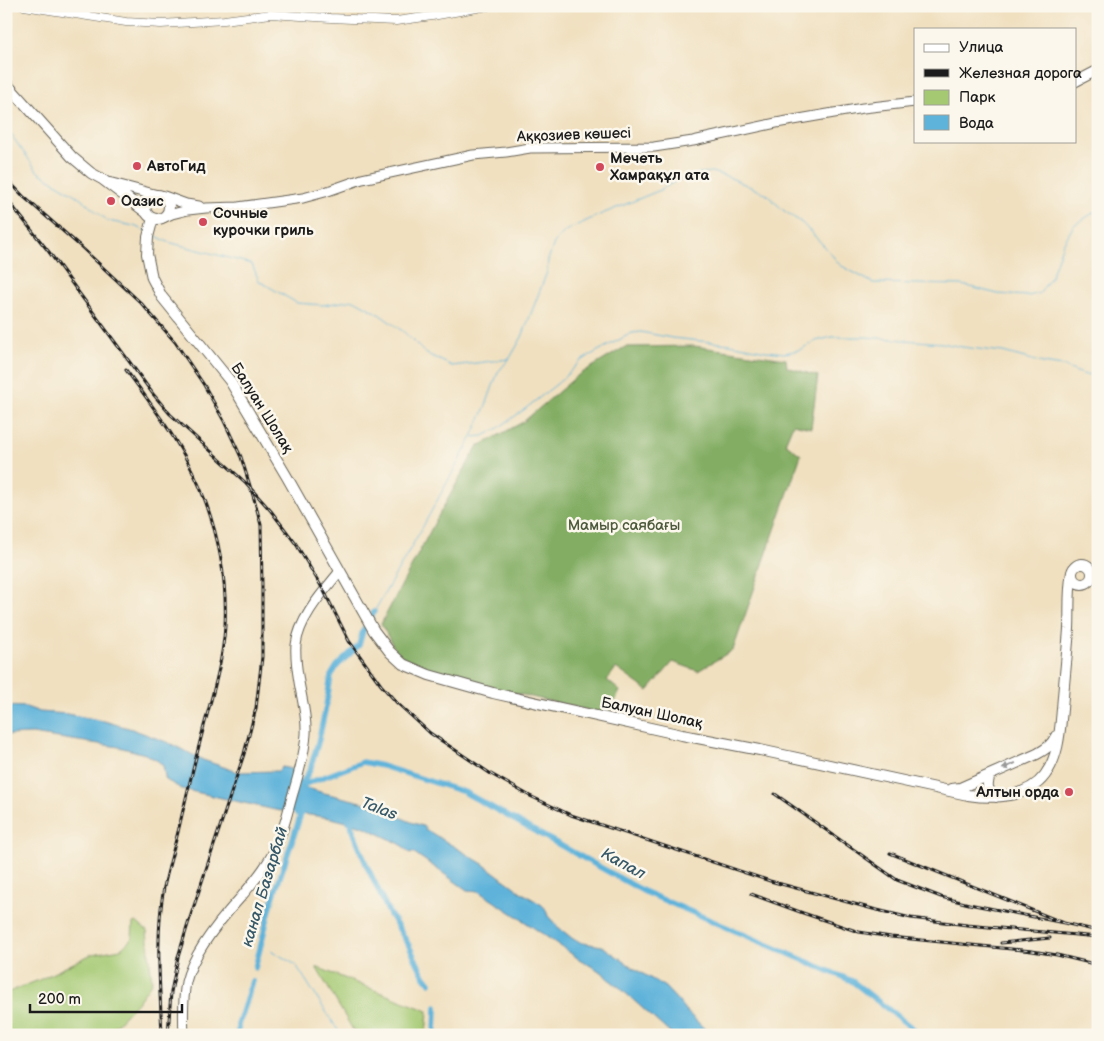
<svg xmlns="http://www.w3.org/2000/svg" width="1104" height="1041" font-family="'Balsamiq Sans',sans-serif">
<rect width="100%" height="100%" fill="#fbf7ec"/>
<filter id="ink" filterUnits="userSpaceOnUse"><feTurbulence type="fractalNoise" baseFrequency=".02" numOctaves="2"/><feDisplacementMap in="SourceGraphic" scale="10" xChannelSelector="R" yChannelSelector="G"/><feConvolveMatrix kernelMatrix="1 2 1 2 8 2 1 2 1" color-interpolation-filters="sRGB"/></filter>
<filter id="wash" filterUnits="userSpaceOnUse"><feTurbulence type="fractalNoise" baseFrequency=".0096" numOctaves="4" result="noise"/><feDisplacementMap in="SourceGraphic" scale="20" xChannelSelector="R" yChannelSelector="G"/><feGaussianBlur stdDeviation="1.12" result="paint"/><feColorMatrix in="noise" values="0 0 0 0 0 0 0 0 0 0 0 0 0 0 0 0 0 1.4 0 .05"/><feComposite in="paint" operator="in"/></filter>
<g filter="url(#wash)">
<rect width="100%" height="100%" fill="#f0e0c0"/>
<path fill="#a4c972" stroke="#607247" d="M 136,922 L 147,931 L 152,982 L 137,1003 L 106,1035 L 6,1035 L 6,993 L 39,980 L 92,954 L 121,949 L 132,938 L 133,923 Z
M 316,967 L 428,1011 L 426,1035 L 356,1035 Z"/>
<path fill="#83ad64" stroke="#506440" d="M 694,346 L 786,359 L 787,367 L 818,376 L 811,428 L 793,424 L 785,443 L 801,455 L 733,650 L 698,671 L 673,662 L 648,691 L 616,668 L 607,680 L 620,691 L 608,715 L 506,691 L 430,672 L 397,653 L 381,624 L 436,520 L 477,447 L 523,422 L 577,376 L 625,347 Z"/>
<path fill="#5eb3da" stroke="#3d687b" d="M 6,706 L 26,707 L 40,712 L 68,714 L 104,721 L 132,729 L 169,743 L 203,760 L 238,772 L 278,771 L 282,767 L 291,769 L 298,772 L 300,786 L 324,793 L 370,804 L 411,822 L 425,827 L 425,829 L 483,864 L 521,892 L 542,905 L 545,908 L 548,916 L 558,927 L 573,939 L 583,943 L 602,946 L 635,969 L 665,987 L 679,1002 L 685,1010 L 711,1035 L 672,1035 L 619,987 L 607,978 L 603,973 L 579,959 L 518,917 L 478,891 L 467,890 L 413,852 L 410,853 L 400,844 L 363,826 L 331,818 L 275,810 L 182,789 L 166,780 L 165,777 L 163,766 L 158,761 L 145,754 L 119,747 L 32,734 L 6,735 Z"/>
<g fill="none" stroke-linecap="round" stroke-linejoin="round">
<path stroke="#5eb3da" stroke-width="1" d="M 6,128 L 38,172 L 77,196 L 108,221 L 134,226 L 146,231
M 154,235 L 168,242 L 252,264 L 259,281 L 297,303 L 323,305 L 354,300 L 376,312 L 404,332 L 425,353 L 452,366 L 509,359
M 473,437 L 483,436 L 497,429 L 525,409 L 558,383 L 581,361 L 596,352 L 632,333 L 641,332 L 672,338 L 730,344 L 766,351 L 785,353 L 799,350 L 816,341 L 832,337 L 866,337 L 942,343 L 962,347 L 1003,352 L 1043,363 L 1063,366 L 1077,372 L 1086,375 L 1098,373
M 374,612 L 421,530 L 472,437 L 485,408 L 498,372 L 510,358 L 522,337 L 547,272 L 548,260 L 554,243 L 565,231 L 597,216 L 658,191 L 676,181 L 688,176 L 701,173 L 712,172 L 731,178 L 766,194 L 783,210 L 802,223 L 827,249 L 840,265 L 873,283 L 962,285 L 998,294 L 1028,296 L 1040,293 L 1051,277 L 1062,246 L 1074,225 L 1098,210
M 272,951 L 296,965 L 341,1035"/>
<path stroke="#5eb3da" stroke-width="5.5" d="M 301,785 L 310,770 L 319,739 L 326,706 L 331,676 L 337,666 L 359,645 L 363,631 L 374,612
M 300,786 L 363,762 L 382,766 L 464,792 L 645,892 L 852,981 L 921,1035
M 348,817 L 366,864 L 389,913 L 407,942 L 423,974 L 430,983
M 255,968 L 272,901 L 301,814 L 297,814 L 294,808
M 238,1035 L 238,1025 L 252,981
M 435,1035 L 436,1007"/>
</g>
</g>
<g filter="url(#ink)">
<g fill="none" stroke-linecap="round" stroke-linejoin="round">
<g stroke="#666155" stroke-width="9">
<path id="tertiary" d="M 24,6 L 126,22 L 161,24 L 224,20 L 271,14 L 330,18 L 396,21 L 432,16 L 488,6"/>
</g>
<g stroke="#666155" stroke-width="11">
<path id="secondary" d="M 1075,82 L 1098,70
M 164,196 L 186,204 L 199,206
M 163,218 L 172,214 L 188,210 L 206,208 L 238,207 L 303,198 L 325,192 L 362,179 L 473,155 L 506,152 L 530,148 L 654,147 L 693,141 L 776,123 L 863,108 L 915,102
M 184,1035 C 183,1017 183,999 186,982 C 193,952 221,919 241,897 C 257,878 272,860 280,837 C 286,822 289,806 294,790 C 299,772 305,753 306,734 C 307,716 302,700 299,682 C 297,670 295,657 296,645 C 299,618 324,591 340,571"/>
</g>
<g stroke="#666155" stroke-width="12">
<path id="primary" d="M 6,83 L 72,157 L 91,173 L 102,179 L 147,213
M 110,183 L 156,195
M145 207a12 12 0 1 1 24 0a12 12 0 1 1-24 0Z
M 153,218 L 148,237 L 147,254 L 152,278 L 162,297 L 230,381 L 287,477 L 374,631 L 390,652 L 403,664 L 429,675 L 493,693 L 682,735 L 760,750 L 968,795 C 994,799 1028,798 1045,775 C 1059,756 1060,730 1062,709 C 1064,682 1067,656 1069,629 C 1070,609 1068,592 1072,572
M1072 574a10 10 0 1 1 20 0a10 10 0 1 1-20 0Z
M 990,775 C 986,786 987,790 996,797
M 951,789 L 960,788 L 1037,754 C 1046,749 1052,745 1056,736"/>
</g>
<use href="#tertiary" stroke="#fff" stroke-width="8"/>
<use href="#secondary" stroke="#fff" stroke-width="9"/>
<use href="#primary" stroke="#fff" stroke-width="10"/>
<g stroke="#1c1c1c" stroke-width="3">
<path id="rail" d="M 6,178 L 24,197 L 80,246 L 141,303 L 175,342 L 204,385 L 224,421 L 241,457 L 255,502 L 261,525 L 262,586 L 262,657 L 256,708 L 244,754 L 188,924 L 178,957 L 171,992 L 168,1035
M 6,198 L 49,252 L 153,394 L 170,414 L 246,483 L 271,511 L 296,544 L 324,591 L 349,641 L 381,685 L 397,703 L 430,733 L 491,774 L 530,796 L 571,815 L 770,881 L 873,909 L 911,918 L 967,925 L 1098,937
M 126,370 C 157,412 189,454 206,503 C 220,542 227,584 225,626 C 223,660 213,693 204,726 C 195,761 186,797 178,832 C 173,851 168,869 164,887 C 155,936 160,986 162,1035
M 775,794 L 897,880 L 941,897 L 969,904 L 1064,923 L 890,853
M 751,894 L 803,913 L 859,932 L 891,937 L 1032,951 L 1057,955 L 1098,965
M 1064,923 L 1098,931
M 1001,943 L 1050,938"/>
</g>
<use href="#rail" stroke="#fbf7ec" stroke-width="1" stroke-dasharray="4" stroke-linecap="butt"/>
</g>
<defs><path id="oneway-solid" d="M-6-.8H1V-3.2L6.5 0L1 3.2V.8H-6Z" transform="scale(1.25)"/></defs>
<use fill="#999" href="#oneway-solid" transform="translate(1009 766) rotate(156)"/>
</g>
<g fill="#d1495b" stroke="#fbf7ec" stroke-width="2">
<circle cx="137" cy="166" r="5"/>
<circle cx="600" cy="167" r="5"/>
<circle cx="111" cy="201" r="5"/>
<circle cx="203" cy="222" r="5"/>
<circle cx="1069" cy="792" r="5"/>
</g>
<g text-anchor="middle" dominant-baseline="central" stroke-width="5" stroke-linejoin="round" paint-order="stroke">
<g font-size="15" fill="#1c1c1c" stroke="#fbf7ec">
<text transform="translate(574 135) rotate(-2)">Аққозиев көшесі</text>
<text transform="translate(262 408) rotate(58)">Балуан Шолақ</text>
<text transform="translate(652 713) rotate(12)">Балуан Шолақ</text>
</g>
<g font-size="15" font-weight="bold" fill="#1c1c1c" stroke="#fbf7ec" text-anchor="start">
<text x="610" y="158">Мечеть<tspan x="610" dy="17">Хамрақұл ата</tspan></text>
<text x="147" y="166">АвтоГид</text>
<text x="121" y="201">Оазис</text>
<text x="213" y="213">Сочные<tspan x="213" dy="17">курочки гриль</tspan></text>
<text x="1059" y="792" text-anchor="end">Алтын орда</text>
</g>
<g font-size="15" fill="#4c593a" stroke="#fbf7ec">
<text x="624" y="525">Мамыр саябағы</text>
</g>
<g font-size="16" font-style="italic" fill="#365868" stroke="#fbf7ec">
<text transform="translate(379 809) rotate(21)">Talas</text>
<text transform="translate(623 864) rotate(29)">Капал</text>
<text transform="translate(265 887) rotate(-73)">канал Базарбай</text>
</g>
</g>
<rect width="1104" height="1041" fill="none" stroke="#fbf7ec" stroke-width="25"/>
<rect x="914" y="28" width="162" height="115" fill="#fbf7ec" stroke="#a29f99"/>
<rect x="924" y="44" width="25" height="8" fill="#ffffff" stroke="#a29f99"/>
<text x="959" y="52" font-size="15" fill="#1c1c1c">Улица</text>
<rect x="924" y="69" width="25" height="8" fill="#1c1c1c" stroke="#a29f99"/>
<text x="959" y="78" font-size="15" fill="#1c1c1c">Железная дорога</text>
<rect x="924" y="90" width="25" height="15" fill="#a4c972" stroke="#a29f99"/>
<text x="959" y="102" font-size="15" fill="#1c1c1c">Парк</text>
<rect x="924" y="115" width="25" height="15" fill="#5eb3da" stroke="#a29f99"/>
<text x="959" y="128" font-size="15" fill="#1c1c1c">Вода</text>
<path d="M30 1004v8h152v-8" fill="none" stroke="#1c1c1c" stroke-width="2.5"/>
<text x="38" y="1004" font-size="15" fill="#1c1c1c" stroke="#fbf7ec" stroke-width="4" paint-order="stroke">200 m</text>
</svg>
